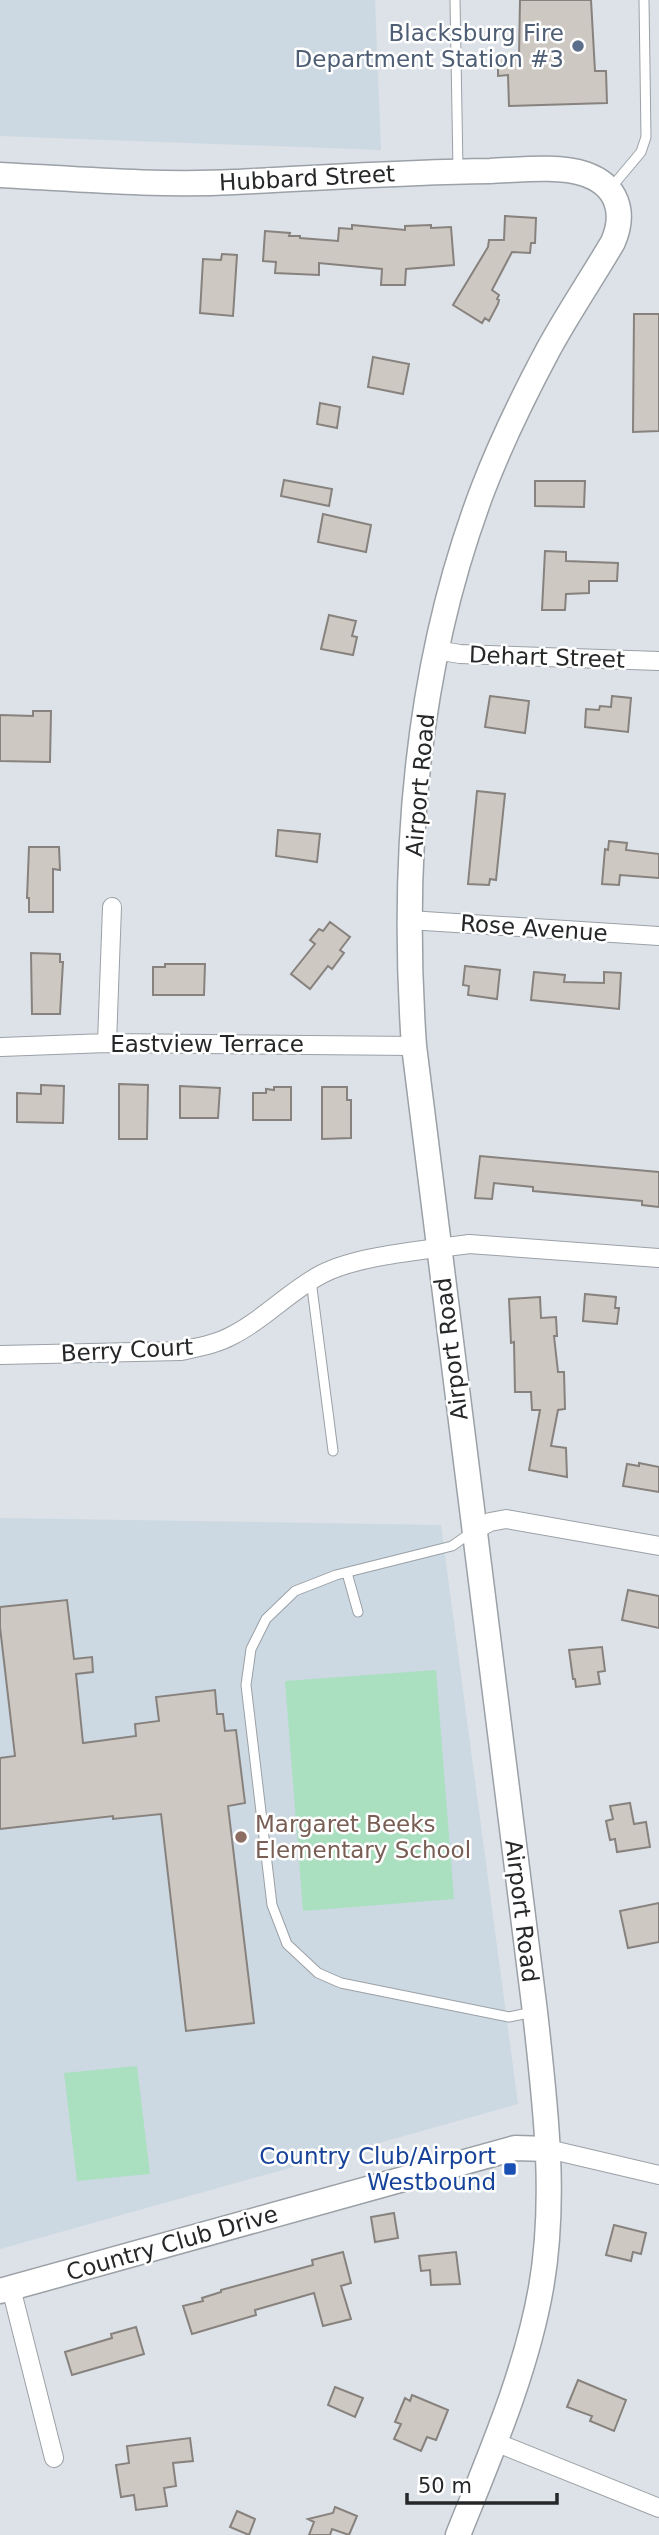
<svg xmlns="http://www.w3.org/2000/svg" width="659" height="2535" font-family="'DejaVu Sans',sans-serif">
<rect width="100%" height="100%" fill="#dce2e7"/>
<path fill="#ccd8e2" d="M 0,0 L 375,0 L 381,150 L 0,136 Z
M 0,1518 L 441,1525 L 518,2104 L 0,2249 Z"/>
<path fill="#aae0c0" d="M 436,1670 L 454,1899 L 303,1911 L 285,1681 Z
M 137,2066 L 150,2174 L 77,2181 L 64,2073 Z"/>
<path fill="#cec8c3" stroke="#87827d" stroke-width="2" d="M 520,0 L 591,0 L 595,71 L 606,71 L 607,103 L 509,106 L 508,75 L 498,76 L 498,57 L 519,57 Z
M 505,216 L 536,218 L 535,243 L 531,243 L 530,253 L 512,252 L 492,290 L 499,295 L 497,299 L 499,300 L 498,304 L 489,321 L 485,318 L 482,323 L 453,305 L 488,247 L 489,240 L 504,240 Z
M 352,225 L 405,230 L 405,226 L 431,225 L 431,228 L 451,227 L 454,265 L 406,269 L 405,285 L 381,285 L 382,269 L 319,263 L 319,275 L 275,273 L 276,262 L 263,261 L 265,231 L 290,233 L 289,236 L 300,236 L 300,238 L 338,241 L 339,228 L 352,229 Z
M 222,254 L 237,255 L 233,316 L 200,313 L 203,259 L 221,260 Z
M 634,314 L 659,314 L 659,431 L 633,432 Z
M 373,357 L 409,364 L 403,394 L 368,387 Z
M 320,403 L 340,407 L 337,428 L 317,424 Z
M 284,480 L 332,489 L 329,506 L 281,496 Z
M 535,481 L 585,481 L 584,507 L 535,506 Z
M 323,514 L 371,525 L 366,552 L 318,542 Z
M 545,551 L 566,552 L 566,561 L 618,563 L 617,581 L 589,581 L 589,593 L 566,594 L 565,610 L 542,610 Z
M 329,615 L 356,621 L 352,636 L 357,637 L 353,655 L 321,649 Z
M 490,696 L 529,701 L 525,733 L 485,727 Z
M 612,696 L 631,698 L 628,732 L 585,727 L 586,709 L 599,710 L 600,706 L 611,707 Z
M 33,711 L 51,711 L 50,762 L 0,761 L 0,715 L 33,716 Z
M 477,791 L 505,794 L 496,880 L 490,879 L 489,885 L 468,884 Z
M 278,830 L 320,834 L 317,862 L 276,856 Z
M 609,841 L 627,843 L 626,850 L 659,854 L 659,878 L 620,875 L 619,885 L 602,884 L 605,849 L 608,850 Z
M 29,847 L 59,847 L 60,870 L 53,869 L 53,912 L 29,912 L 29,898 L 27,898 Z
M 330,922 L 350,937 L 340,950 L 344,953 L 332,969 L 328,966 L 310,989 L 291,974 L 315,944 L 310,940 L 319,929 L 323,931 Z
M 31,953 L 60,954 L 60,962 L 63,962 L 60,1014 L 32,1014 Z
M 165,964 L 205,964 L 204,995 L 153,995 L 153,967 L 165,967 Z
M 465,966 L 500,970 L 497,999 L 468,995 L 469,986 L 463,985 Z
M 534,972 L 565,975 L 564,982 L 604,983 L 604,972 L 621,973 L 619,1009 L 531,1000 Z
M 119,1084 L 148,1085 L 147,1139 L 119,1139 Z
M 41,1085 L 64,1086 L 63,1123 L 17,1122 L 17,1093 L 41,1094 Z
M 180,1086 L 220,1088 L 218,1118 L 180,1118 Z
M 274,1087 L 291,1087 L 291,1120 L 253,1120 L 253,1093 L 266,1093 L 266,1089 L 274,1090 Z
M 322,1087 L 347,1087 L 347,1100 L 351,1100 L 351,1138 L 322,1139 Z
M 480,1156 L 659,1172 L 659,1207 L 642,1205 L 642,1201 L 533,1191 L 533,1187 L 494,1183 L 492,1199 L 475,1198 Z
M 585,1294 L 616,1297 L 615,1308 L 619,1308 L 617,1324 L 583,1321 Z
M 540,1297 L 541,1318 L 556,1317 L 557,1336 L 554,1336 L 558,1372 L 564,1372 L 565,1409 L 558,1410 L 551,1446 L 566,1448 L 567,1477 L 529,1470 L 540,1410 L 532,1410 L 531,1392 L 515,1392 L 514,1342 L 511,1343 L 509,1299 Z
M 639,1463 L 659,1467 L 659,1492 L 623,1486 L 627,1464 L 639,1466 Z
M 628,1590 L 659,1596 L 659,1628 L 622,1620 Z
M 67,1600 L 74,1659 L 92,1657 L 93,1672 L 76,1674 L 83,1743 L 136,1736 L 135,1724 L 159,1721 L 156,1697 L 215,1690 L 217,1714 L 223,1714 L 225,1731 L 236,1730 L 245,1803 L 228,1806 L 254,2023 L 186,2031 L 161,1814 L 113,1819 L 113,1816 L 0,1829 L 0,1758 L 15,1756 L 0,1627 L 0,1607 Z
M 602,1647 L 605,1671 L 598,1672 L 600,1684 L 576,1687 L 575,1679 L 573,1679 L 569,1650 Z
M 630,1803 L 634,1824 L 646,1822 L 650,1847 L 617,1852 L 615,1839 L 610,1840 L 606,1821 L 613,1819 L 610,1806 Z
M 659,1903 L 659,1942 L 628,1948 L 620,1911 Z
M 394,2213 L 398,2238 L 375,2242 L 371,2217 Z
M 614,2225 L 646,2233 L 641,2254 L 633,2252 L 631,2261 L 606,2255 Z
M 343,2252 L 351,2283 L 341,2286 L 351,2319 L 323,2326 L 314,2293 L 255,2310 L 256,2315 L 192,2334 L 183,2306 L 203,2301 L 202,2298 L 221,2292 L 221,2290 L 313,2265 L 312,2260 Z
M 456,2252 L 460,2284 L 431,2285 L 430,2270 L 421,2271 L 419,2256 Z
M 136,2327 L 144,2354 L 72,2375 L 65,2352 L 112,2338 L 111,2334 Z
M 578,2380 L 626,2400 L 614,2431 L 590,2421 L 592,2416 L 567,2407 Z
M 335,2387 L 363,2398 L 355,2417 L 328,2405 Z
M 412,2395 L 448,2410 L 436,2440 L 427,2437 L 421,2451 L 394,2439 L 401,2424 L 395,2422 L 405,2398 L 410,2401 Z
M 190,2438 L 193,2461 L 173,2463 L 176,2486 L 164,2488 L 167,2506 L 136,2510 L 134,2495 L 121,2497 L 116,2465 L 129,2463 L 127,2446 Z
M 335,2507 L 357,2516 L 349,2535 L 332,2529 L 330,2535 L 309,2535 L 314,2522 L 308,2519 L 333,2513 Z
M 237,2511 L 255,2519 L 249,2535 L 230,2527 Z"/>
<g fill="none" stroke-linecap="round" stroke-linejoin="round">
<g stroke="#9ba1a6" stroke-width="11">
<path id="lane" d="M 455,0 L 458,169
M 610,189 L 641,152 L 646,137 L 644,0
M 311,1280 L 333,1451
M 472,1532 L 452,1546 L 336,1575 L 295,1591 L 266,1619 L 251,1649 L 246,1685 L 272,1905 L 287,1944 L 318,1973 L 341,1983 L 509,2017 L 533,2012
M 347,1573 L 358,1612"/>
</g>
<g stroke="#9ba1a6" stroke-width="20">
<path id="street" d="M 436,650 L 460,654 L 659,661
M 409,920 L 659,936
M 107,1043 L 112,907
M 1,1047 L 107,1043 L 414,1046
M 0,1355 L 181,1351 C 199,1347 217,1344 233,1335 C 265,1319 289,1291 322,1274 C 358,1255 428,1250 469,1244 L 659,1258
M 473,1531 L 490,1522 L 506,1519 L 659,1546
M 548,2149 L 659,2175
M 11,2288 L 54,2458
M 495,2442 L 659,2508"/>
</g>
<g stroke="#9ba1a6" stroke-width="27">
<path id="secondary" d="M 0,175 C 78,179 156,186 234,182 C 319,178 404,172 490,171 C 518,170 559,165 585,174 C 617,185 626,212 613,242 C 592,278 568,313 548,350 C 524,395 501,442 483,489 C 416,665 401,860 414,1046 L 535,2012 C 545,2102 557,2197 541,2288 C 526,2373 490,2455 458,2535
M 0,2291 L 515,2148 L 548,2149"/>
</g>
<use href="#lane" stroke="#fff" stroke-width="9"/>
<use href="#street" stroke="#fff" stroke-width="18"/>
<use href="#secondary" stroke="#fff" stroke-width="24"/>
</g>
<circle fill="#5c6f8a" stroke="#fff" stroke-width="2.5" cx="578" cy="46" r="7"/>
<circle fill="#8d6e63" stroke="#fff" stroke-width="2.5" cx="241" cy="1837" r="7"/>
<rect fill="#1a4fb4" stroke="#fff" stroke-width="2.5" x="503" y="2162" width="14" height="14" rx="3.5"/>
<g text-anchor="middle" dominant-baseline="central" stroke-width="5" stroke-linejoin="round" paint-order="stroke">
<g font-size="23" fill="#4e5e75" stroke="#fff" text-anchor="end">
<text x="564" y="33">Blacksburg Fire<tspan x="564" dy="26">Department Station #3</tspan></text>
</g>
<g font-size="23" fill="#252729" stroke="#fff">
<text transform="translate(307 178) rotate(-3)">Hubbard Street</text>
<text transform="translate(547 657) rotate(2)">Dehart Street</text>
<text transform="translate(420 785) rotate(-85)">Airport Road</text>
<text transform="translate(534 928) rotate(4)">Rose Avenue</text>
<text x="207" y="1044">Eastview Terrace</text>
<text transform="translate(451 1349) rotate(-97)">Airport Road</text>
<text transform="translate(127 1350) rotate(-3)">Berry Court</text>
<text transform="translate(522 1911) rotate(83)">Airport Road</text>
<text transform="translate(172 2243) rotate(-16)">Country Club Drive</text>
</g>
<g font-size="23" fill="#785e54" stroke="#fff" text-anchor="start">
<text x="255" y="1824">Margaret Beeks<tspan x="255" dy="26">Elementary School</tspan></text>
</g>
<g font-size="23" fill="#164399" stroke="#fff" text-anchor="end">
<text x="496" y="2156">Country Club/Airport<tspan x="496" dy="26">Westbound</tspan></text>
</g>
</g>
<path d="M407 2493v10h150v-10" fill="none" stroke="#252729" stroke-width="3.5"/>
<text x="418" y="2493" font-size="21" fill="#252729" stroke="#ffffff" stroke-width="5" paint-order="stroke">50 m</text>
</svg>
